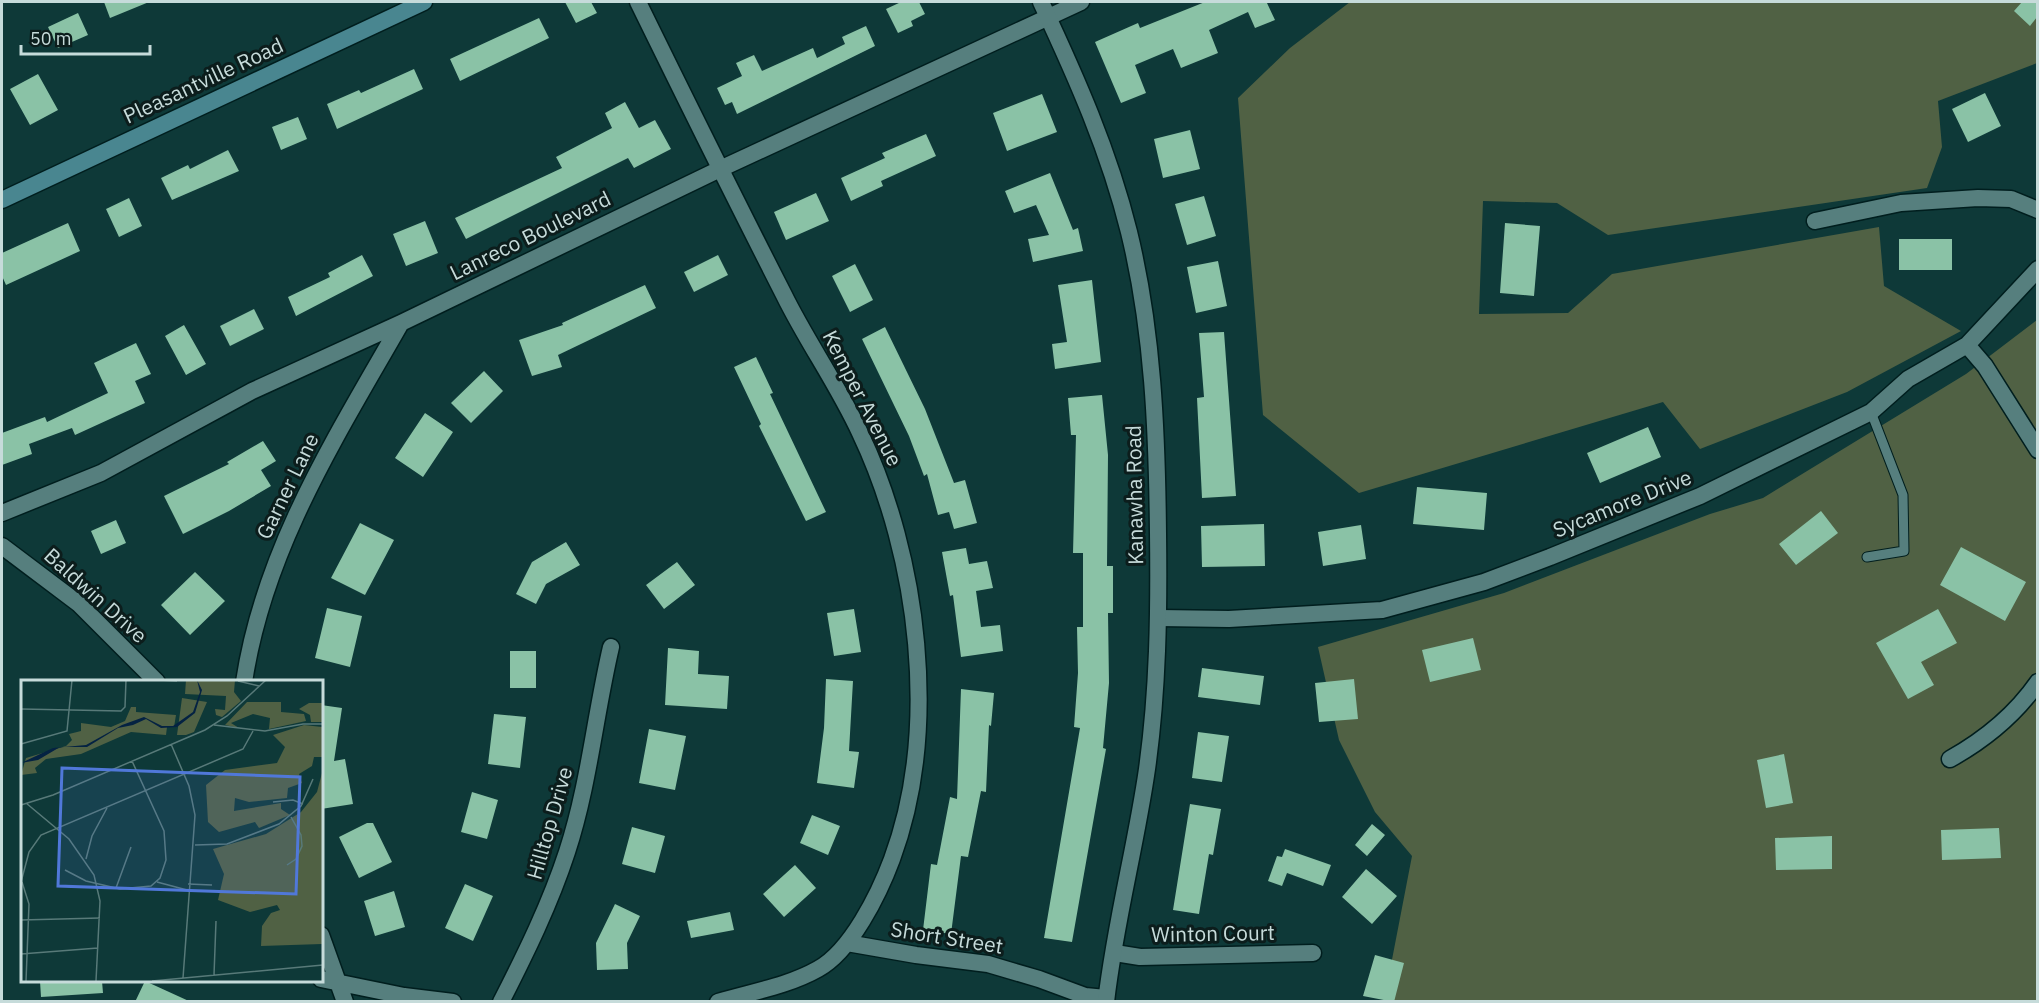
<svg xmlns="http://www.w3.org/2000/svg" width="2039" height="1003" font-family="'IBM Plex Sans',sans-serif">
<rect width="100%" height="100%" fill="#0e3938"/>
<path fill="#506144" d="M 1350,2 L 2033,2 L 2037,13 L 2037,63 L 1938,101 L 1942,147 L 1927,188 L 1608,235 L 1557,203 L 1483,201 L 1479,314 L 1568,313 L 1612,274 L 1879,227 L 1884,286 L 1961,331 L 1847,392 L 1700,449 L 1663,402 L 1359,493 L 1263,415 L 1238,98 L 1290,48 Z
M 2037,320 L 2037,1001 L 1384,1001 L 1412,856 L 1375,812 L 1339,740 L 1318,647 L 1504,593 L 1710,514 L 1763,498 L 1966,374 Z"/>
<path fill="#8ac2a6" d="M 104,2 L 149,2 L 110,18 Z
M 565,2 L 591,2 L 597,13 L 576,23 Z
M 901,2 L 919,2 L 925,14 L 911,21 L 913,26 L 898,33 L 886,9 Z
M 1205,2 L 1271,2 L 1267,3 L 1275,20 L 1255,28 L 1248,12 L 1209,30 L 1218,53 L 1181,68 L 1173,49 L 1135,65 L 1146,93 L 1121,103 L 1095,42 L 1138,23 L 1140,28 Z
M 2022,2 L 2037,2 L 2037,17 L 2030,26 L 2014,11 Z
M 78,13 L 88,35 L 58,48 L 48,27 Z
M 539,18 L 549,38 L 460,81 L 450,59 Z
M 866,26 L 875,46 L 737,114 L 732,102 L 725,105 L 717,88 L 742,76 L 736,63 L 754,55 L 762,71 L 813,48 L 817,58 L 845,44 L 842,37 Z
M 414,69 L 423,89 L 337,129 L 327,104 L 359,90 L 361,93 Z
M 38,74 L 58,110 L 30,125 L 10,89 Z
M 1985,93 L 2001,126 L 1968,142 L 1952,109 Z
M 1042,94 L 1057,132 L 1007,151 L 993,113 Z
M 625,102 L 639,128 L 655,120 L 671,149 L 634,168 L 628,158 L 466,239 L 455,218 L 562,168 L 556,157 L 612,128 L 605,113 Z
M 298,117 L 307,139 L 281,150 L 272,127 Z
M 1190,130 L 1200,169 L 1163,178 L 1154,139 Z
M 926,134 L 936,156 L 881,181 L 883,186 L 851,201 L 841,178 L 885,158 L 882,153 Z
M 228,150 L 239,171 L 172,200 L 161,178 L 188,165 L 190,169 Z
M 1050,173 L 1073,230 L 1078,228 L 1083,251 L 1033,262 L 1028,239 L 1049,235 L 1036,205 L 1014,213 L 1005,191 Z
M 816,193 L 829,221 L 786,240 L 774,212 Z
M 1204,196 L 1216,236 L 1187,245 L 1175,204 Z
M 129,198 L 142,226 L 119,237 L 106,209 Z
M 425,221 L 438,253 L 406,266 L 393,234 Z
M 68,223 L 80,251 L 6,285 L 2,276 L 2,253 Z
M 1505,223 L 1540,226 L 1534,296 L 1500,293 Z
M 1899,239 L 1952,239 L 1952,270 L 1899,270 Z
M 362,255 L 373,276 L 296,316 L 288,297 L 330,277 L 328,273 Z
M 718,255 L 728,275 L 694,292 L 684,272 Z
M 1218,261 L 1227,306 L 1196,313 L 1187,267 Z
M 855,264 L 873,300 L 850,312 L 832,276 Z
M 1092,280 L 1101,362 L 1055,369 L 1052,344 L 1067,342 L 1058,285 Z
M 645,285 L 656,308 L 558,355 L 562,367 L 532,376 L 519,340 L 563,325 L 562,323 Z
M 254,309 L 264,329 L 230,346 L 220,326 Z
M 184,325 L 206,364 L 186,375 L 165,336 Z
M 885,327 L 925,409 L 954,483 L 965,480 L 977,523 L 954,529 L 949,512 L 938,515 L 927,474 L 924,476 L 909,436 L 862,339 Z
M 1224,332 L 1236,496 L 1202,498 L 1197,398 L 1204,397 L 1199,333 Z
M 136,343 L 151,374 L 135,381 L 145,403 L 75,435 L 72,428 L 29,444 L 32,454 L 2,465 L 2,433 L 45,417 L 47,422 L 108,393 L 94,363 Z
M 756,357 L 773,393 L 770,394 L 826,512 L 806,521 L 759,426 L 761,424 L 734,367 Z
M 484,371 L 503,391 L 471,423 L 451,403 Z
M 1102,395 L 1108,455 L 1107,566 L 1113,566 L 1113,613 L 1108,613 L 1109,683 L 1103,748 L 1106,749 L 1072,942 L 1044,938 L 1080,728 L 1074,727 L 1078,673 L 1077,627 L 1083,627 L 1083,553 L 1073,553 L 1076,435 L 1071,435 L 1068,398 Z
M 425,413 L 453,432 L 423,477 L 395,458 Z
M 1648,427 L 1661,457 L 1600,483 L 1587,453 Z
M 263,441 L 276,461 L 261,470 L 271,486 L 229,511 L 183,534 L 164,496 L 229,464 L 227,462 Z
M 1417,487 L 1487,493 L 1484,530 L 1413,524 Z
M 1821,511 L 1838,533 L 1796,565 L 1779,544 Z
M 116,520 L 126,543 L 101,554 L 91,531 Z
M 360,523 L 394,540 L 365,595 L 331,578 Z
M 1264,524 L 1265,566 L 1202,567 L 1201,526 Z
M 1361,525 L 1366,559 L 1323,566 L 1318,532 Z
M 566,542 L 580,565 L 546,584 L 536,604 L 516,594 L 532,562 Z
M 1961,547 L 2026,582 L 2005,621 L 1940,585 Z
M 966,548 L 969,564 L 987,561 L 993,588 L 976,591 L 981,627 L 1000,625 L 1003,651 L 961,657 L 953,595 L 950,596 L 942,552 Z
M 677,562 L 695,585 L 664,609 L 646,585 Z
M 195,572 L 225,601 L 190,635 L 161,605 Z
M 327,608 L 362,616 L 350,667 L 315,658 Z
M 854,609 L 861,652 L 834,656 L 827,613 Z
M 1938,609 L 1957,643 L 1921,662 L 1934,685 L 1908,699 L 1876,643 Z
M 1473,638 L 1481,670 L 1430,682 L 1422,650 Z
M 668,648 L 699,651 L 698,674 L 729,676 L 727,709 L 665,705 Z
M 510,651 L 536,651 L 536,688 L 510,688 Z
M 1202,668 L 1264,676 L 1260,705 L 1198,697 Z
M 826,679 L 853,681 L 849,751 L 859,752 L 854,788 L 817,783 L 824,728 Z
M 1354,679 L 1358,719 L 1319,722 L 1315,683 Z
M 961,689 L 994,693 L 991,726 L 989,725 L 986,792 L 981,791 L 968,857 L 961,856 L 951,934 L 923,930 L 931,864 L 937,865 L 950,797 L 957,799 Z
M 321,705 L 342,708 L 334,761 L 345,759 L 353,804 L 321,809 Z
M 494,714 L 526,717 L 520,768 L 488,764 Z
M 649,729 L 686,736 L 675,790 L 639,783 Z
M 1198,732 L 1229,736 L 1222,782 L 1192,778 Z
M 1784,754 L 1793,803 L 1766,808 L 1757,760 Z
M 472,792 L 498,800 L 487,839 L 461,832 Z
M 1190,804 L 1221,809 L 1213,855 L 1209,854 L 1199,914 L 1173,910 Z
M 812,815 L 840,826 L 828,855 L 800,843 Z
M 367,823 L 373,823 L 392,862 L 359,878 L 339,837 Z
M 1372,824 L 1385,835 L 1367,856 L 1355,845 Z
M 632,827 L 665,836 L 655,873 L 622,864 Z
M 1999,828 L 2001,858 L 1942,860 L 1941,830 Z
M 1832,836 L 1832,869 L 1776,870 L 1775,838 Z
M 1285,849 L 1331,865 L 1323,886 L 1287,873 L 1282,886 L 1268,881 L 1277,856 L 1282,857 Z
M 795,865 L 816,888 L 784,917 L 763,894 Z
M 1366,869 L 1397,896 L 1372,924 L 1342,897 Z
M 465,884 L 493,896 L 473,941 L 445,928 Z
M 394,891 L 405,927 L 375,936 L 364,901 Z
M 615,904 L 640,916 L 627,943 L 628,969 L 597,970 L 596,943 Z
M 730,912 L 734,930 L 691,938 L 687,921 Z
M 1375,955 L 1404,963 L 1394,1002 L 1363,996 Z
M 40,981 L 102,981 L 103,993 L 41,997 Z
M 145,981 L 191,1002 L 135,1002 Z"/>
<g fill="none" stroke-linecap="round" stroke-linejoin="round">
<g stroke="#001e1e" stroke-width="11">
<path id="service" d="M 1867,557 L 1904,551 L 1903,495 L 1871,412"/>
</g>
<g stroke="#001e1e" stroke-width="19">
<path id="minor" d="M 638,2 C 686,100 734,197 784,295 C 807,342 838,385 860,433 C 919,557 940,729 892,859 C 879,894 851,951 818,969 C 788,986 751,992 718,1002
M 1815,221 L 1901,203 L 1978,198 L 2011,199 L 2038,210
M 1967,345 L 1985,366 L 2038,450
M 2,513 L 101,473 L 252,391 L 401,323 L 720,169 L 1081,2
M 2,546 L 79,604 L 157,682
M 1159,618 L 1229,619 L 1382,610 L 1484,582 L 1550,557 L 1700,496 L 1871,412 L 1908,379 L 1967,345 L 2038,269
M 244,682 C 264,549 336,437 401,323
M 1950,759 C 1984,740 2015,715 2038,682
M 321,935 L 345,1002
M 847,943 L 916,955 L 988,964 L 1039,979 L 1085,996 L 1106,998
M 1115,953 L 1140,957 L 1313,953
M 321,979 L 404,996 L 453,1002
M 501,1002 C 526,953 550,904 567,852 C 589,785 595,715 611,647"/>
</g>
<g stroke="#001e1e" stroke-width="19">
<path id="tertiary" d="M 1041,2 C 1076,77 1109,151 1129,232 C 1153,330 1157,432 1158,533 C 1159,612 1158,690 1147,769 C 1136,846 1115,923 1106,1002"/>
</g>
<g stroke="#001e1e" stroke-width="19">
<path id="secondary" d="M 2,200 L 424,2"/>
</g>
<use href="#service" stroke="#567f7e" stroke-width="9"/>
<use href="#minor" stroke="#567f7e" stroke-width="16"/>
<use href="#tertiary" stroke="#567f7e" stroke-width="16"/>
<use href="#secondary" stroke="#498690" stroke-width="16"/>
</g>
<g text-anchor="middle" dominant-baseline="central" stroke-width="6" stroke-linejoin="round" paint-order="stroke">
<g font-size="21" fill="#c6dbda" stroke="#0c1d1c">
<text transform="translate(203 80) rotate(-25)">Pleasantville Road</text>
<text transform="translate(530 235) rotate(-26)">Lanreco Boulevard</text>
<text transform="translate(863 398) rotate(63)">Kemper Avenue</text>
<text transform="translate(287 486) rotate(-64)">Garner Lane</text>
<text transform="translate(1134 495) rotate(-91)">Kanawha Road</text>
<text transform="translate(1622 503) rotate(-22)">Sycamore Drive</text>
<text transform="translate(96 595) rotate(42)">Baldwin Drive</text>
<text transform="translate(549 823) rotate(-74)">Hilltop Drive</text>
<text transform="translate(1213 933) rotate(-1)">Winton Court</text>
<text transform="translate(947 937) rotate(9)">Short Street</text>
</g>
</g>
<g transform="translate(21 680)">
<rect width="302" height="302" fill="#0e3938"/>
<path d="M 165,0 L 214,0 L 213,12 L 220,21 L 201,37 L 195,35 L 194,29 L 204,30 L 205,16 L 164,14 ZM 161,18 L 186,22 L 173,52 L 165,55 L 156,55 ZM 226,22 L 260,22 L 260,32 L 283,34 L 285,41 L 248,49 L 249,38 L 232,34 L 210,43 L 218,48 L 204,45 ZM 288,23 L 301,23 L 301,42 L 290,42 L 289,35 L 278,29 ZM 110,27 L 115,27 L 115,32 L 155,35 L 153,47 L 146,47 L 145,55 L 110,52 L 60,74 L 25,79 L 14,88 L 16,93 L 0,95 L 5,78 L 45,66 L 51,60 L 48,54 L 60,51 L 60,43 L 90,47 L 104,41 ZM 283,45 L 301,47 L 301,77 L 293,77 L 291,86 L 278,94 L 281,103 L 267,108 L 266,118 L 228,122 L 214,118 L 213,131 L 260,123 L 260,129 L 269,135 L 238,148 L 234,142 L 198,152 L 187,142 L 185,105 L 204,90 L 256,83 L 264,67 L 252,55 ZM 301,93 L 301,264 L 240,266 L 241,246 L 250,233 L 259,230 L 256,225 L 229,232 L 197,220 L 203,194 L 192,169 L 245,154 L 280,132 L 296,112 Z" fill="#506144"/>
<path d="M 176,0 L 181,10 L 174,33 L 156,47 L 140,48 L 125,39 L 112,45 L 97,48 L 66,67 L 39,67 L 17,80 L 0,83 L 32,68 L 65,65 L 101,45 L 123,37 L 141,46 L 152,46 L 172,32 L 179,12 Z" fill="#042242"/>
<path fill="none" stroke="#587a79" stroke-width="1.5" d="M 138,0 L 156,1M 217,1 L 238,6M 0,29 L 100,31 L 104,27 L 105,0M 193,45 L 244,51 L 282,44 L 302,44M 0,64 L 46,51 L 51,0M 150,64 L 168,106 L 174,135 L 162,298M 252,122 L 272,120 L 282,124M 5,123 L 48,159 L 73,195 L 79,221 L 75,301M 0,125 L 32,115 L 184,50 L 206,36 L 245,0M 174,165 L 206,164 L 258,144 L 280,126 L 292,99M 65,179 L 71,156 L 86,128M 266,185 L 275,179 L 281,166 L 280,155 L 270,137M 44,190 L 65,201 L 99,209 L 130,206 L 139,198 L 145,180 L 143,151 L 111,81M 0,202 L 8,172 L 20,155 L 222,69 L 232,51M 1,202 L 8,224 L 5,301M 136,202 L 166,210M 167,204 L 191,205M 95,208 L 110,167M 0,240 L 79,238M 0,274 L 77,268M 193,295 L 195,241M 131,301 L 302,285"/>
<path fill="#5078d9" fill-opacity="0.15" stroke="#5078d9" stroke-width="3" d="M 41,88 L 279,97 L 275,214 L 37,206 Z"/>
<rect width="302" height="302" fill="none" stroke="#c6dbda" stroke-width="3"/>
</g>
<rect width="2039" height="1003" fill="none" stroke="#c6dbda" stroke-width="6"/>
<path d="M21 45v9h129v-9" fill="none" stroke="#c6dbda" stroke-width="3"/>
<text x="30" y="45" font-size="18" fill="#c6dbda" stroke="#0c1d1c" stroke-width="4.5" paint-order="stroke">50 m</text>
</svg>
